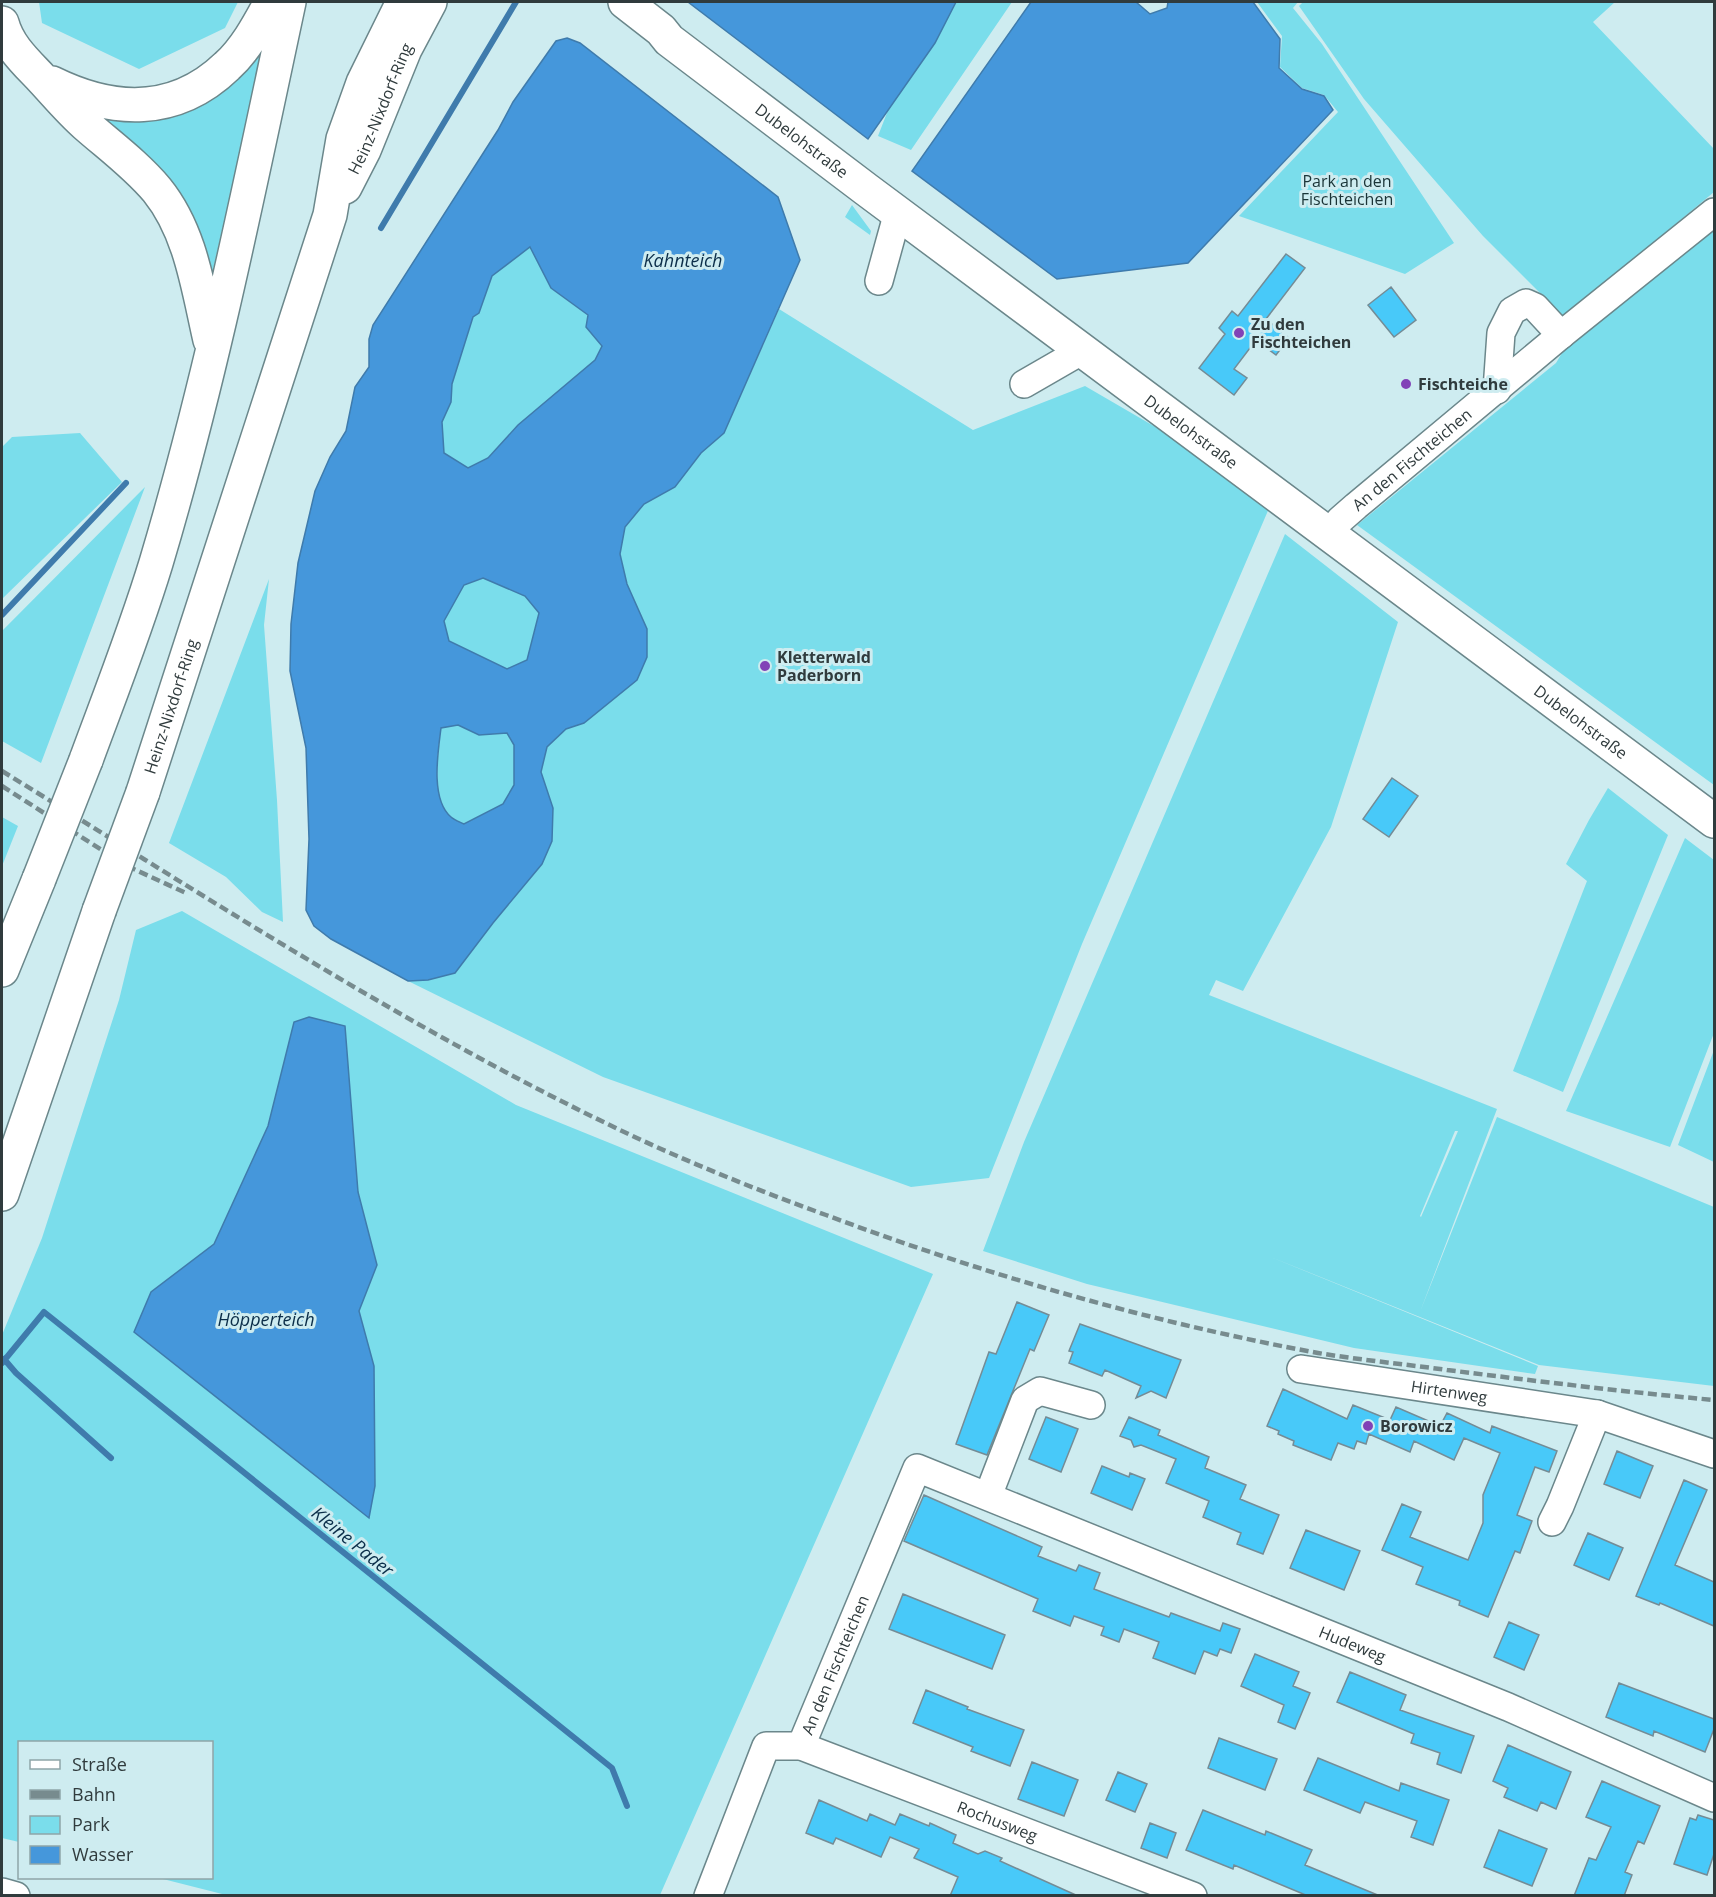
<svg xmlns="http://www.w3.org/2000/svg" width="1716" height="1897" font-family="'Open Sans',sans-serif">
<rect width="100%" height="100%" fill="#ceecf0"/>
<path fill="#7addeb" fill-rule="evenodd" d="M 39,2 L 238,2 L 225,28 L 139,69 L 42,23 Z
M 930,2 L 1012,2 L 911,150 L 878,136 Z
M 1257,2 L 1298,2 L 1293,8 L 1322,44 L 1454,243 L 1405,274 L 1239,216 L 1338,112 L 1324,95 L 1302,88 L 1280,67 L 1282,36 Z
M 1303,2 L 1615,2 L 1593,22 L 1714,149 L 1714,192 L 1564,317 L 1483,236 L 1364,99 L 1299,6 Z
M 274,6 L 212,274 L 75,104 L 159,111 Z
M 852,205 L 871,231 L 870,235 L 845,217 Z
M 1714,216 L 1714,785 L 1357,525 L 1556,363 L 1578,326 Z
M 530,247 L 551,288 L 588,315 L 586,327 L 602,346 L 595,360 L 518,425 L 488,458 L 468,468 L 444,453 L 442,422 L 451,402 L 452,384 L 473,316 L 479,313 L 492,276 Z
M 779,309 L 973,430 L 1085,386 L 1171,436 L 1270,506 L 1082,944 L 989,1178 L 911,1187 L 603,1077 L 408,981 L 428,980 L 455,973 L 552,841 L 553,808 L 541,772 L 547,747 L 566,729 L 584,723 L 647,629 L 627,584 L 620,553 L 625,527 L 644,504 L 675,487 L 701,453 L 724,433 Z
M 80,433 L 122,482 L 2,599 L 2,447 L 12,437 Z
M 145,487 L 41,763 L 2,741 L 2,631 Z
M 1285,534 L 1398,622 L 1331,827 L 1243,991 L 1216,980 L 1209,995 L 1497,1109 L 1420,1312 L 1497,1117 L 1714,1207 L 1714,1386 L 1539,1365 L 1256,1251 L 1538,1366 L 1535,1374 L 1354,1348 L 1087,1284 L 983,1251 L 1024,1142 ZM 1455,1131 L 1458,1131 L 1421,1217 L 1420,1216 Z
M 483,578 L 525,596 L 539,613 L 527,661 L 507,669 L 449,641 L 444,621 L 464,585 Z
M 269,579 L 264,625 L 277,800 L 283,922 L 262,912 L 226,877 L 169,843 Z
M 458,725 L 479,735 L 507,733 L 514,745 L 514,785 L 503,804 L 464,824 C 460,822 453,820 450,817 C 430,799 439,751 441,727 Z
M 1608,788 L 1668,835 L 1563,1092 L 1513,1071 L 1587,881 L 1566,864 L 1589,820 Z
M 2,817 L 18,826 L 2,866 Z
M 1685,838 L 1714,860 L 1714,1033 L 1670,1147 L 1566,1111 Z
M 182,911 L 516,1105 L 933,1274 L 660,1895 L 230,1896 L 159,1878 L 212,1878 L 212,1742 L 20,1742 L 19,1842 L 2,1838 L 2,1335 L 42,1238 L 119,1000 L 136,930 ZM 294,1022 L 345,1026 L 358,1192 L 377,1265 L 359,1311 L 374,1366 L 151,1292 L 214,1244 L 268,1126 Z
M 1714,1050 L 1714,1162 L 1678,1145 Z"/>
<path fill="#4597db" stroke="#3f7bac" stroke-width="1.5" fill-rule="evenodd" d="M 688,2 L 956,2 L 935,43 L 868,139 Z
M 1031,2 L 1136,2 L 1150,14 L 1167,8 L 1168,2 L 1253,2 L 1280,39 L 1279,68 L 1302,89 L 1324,96 L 1333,110 L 1188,263 L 1057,279 L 912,171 Z
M 567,38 L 580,43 L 778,197 L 800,260 L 724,433 L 701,453 L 675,487 L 644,504 L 625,527 L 620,554 L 627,584 L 647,629 L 647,657 L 637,680 L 584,723 L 566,729 L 547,747 L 541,772 L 553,808 L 552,841 L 542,864 L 493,923 L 455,973 L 428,980 L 408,981 L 331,939 L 314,926 L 306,910 L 309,839 L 306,748 L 290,671 L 291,624 L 298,563 L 315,491 L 330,457 L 346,431 L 355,387 L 369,367 L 369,339 L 373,325 L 498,130 L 513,102 L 556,41 ZM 530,247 L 551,288 L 588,315 L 586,327 L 602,346 L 595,360 L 518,425 L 488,458 L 468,468 L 444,453 L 442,422 L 451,402 L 452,384 L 473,317 L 479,313 L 492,276 ZM 483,578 L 525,596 L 539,613 L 527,660 L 507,669 L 449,641 L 444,621 L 464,585 ZM 458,725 L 479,735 L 507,733 L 514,745 L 514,785 L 503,804 L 464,824 C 460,822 454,820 451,817 C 430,799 438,752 441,728 Z
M 309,1017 L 345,1026 L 358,1192 L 377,1265 L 359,1311 L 374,1366 L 375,1486 L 369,1518 L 134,1332 L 151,1292 L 214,1244 L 268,1126 L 294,1022 Z"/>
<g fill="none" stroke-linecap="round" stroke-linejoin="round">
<path stroke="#3f7bac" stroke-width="6" d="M 381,228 L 516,2
M 2,615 L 126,483
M 4,1359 L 16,1373 L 111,1458
M 2,1363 L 44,1312 L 612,1768 L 627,1806"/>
</g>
<path fill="#48c9f9" stroke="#748c96" stroke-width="1.5" d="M 1286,254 L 1305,268 L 1266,319 L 1289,338 L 1276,355 L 1256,340 L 1234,369 L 1247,378 L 1234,395 L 1199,368 L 1225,334 L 1219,328 L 1232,311 L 1238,316 Z
M 1391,287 L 1416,320 L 1394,337 L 1368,305 Z
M 1392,778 L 1418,796 L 1389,837 L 1363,819 Z
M 1017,1302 L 1049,1315 L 1034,1351 L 1030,1349 L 987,1455 L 956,1444 L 989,1352 L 996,1354 Z
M 1080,1324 L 1181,1360 L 1166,1398 L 1151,1391 L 1136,1398 L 1141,1386 L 1105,1370 L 1102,1376 L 1069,1363 L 1073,1352 L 1069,1351 Z
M 1283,1389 L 1347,1419 L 1353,1405 L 1390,1420 L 1396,1407 L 1440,1426 L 1447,1413 L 1490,1433 L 1492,1426 L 1557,1451 L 1549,1472 L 1535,1467 L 1517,1515 L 1532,1521 L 1520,1553 L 1515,1551 L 1488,1617 L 1459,1605 L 1460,1601 L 1416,1584 L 1423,1567 L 1382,1550 L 1402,1504 L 1421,1512 L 1410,1537 L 1468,1560 L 1483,1523 L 1483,1495 L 1500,1453 L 1464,1438 L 1454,1460 L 1414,1441 L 1410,1452 L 1369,1434 L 1366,1444 L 1357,1441 L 1354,1449 L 1338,1443 L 1331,1460 L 1293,1445 L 1294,1441 L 1278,1434 L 1279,1431 L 1267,1426 Z
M 1046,1417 L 1078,1429 L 1061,1472 L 1029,1459 Z
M 1129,1417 L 1160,1430 L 1158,1435 L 1209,1457 L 1205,1468 L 1246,1485 L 1240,1499 L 1279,1515 L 1263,1554 L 1237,1544 L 1241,1533 L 1203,1517 L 1209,1501 L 1166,1483 L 1176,1459 L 1141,1445 L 1134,1447 L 1131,1440 L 1120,1436 Z
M 1617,1451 L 1653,1466 L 1640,1498 L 1604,1484 Z
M 1102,1466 L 1129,1477 L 1130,1473 L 1145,1479 L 1132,1510 L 1091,1493 Z
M 1684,1480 L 1707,1490 L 1675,1565 L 1714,1582 L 1714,1626 L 1660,1603 L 1659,1605 L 1636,1596 Z
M 924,1495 L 1042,1547 L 1038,1556 L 1076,1571 L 1079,1565 L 1100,1573 L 1094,1589 L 1169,1617 L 1171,1613 L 1220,1631 L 1223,1623 L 1240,1629 L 1231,1653 L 1220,1649 L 1217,1656 L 1204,1651 L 1195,1674 L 1153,1658 L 1159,1642 L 1124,1629 L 1119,1642 L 1101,1635 L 1104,1627 L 1074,1616 L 1070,1626 L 1033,1611 L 1038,1599 L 904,1541 Z
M 1306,1530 L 1360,1551 L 1344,1590 L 1290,1568 Z
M 1588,1533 L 1623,1548 L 1609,1580 L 1574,1565 Z
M 903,1594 L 1005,1635 L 992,1669 L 889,1629 Z
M 1509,1622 L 1539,1635 L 1524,1670 L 1494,1657 Z
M 1255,1654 L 1299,1672 L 1293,1686 L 1310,1693 L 1295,1729 L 1278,1722 L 1284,1705 L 1241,1686 Z
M 1350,1672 L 1406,1695 L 1400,1710 L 1474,1736 L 1461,1773 L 1437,1764 L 1440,1753 L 1411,1743 L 1414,1734 L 1337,1702 Z
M 1619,1683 L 1714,1719 L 1714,1729 L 1705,1752 L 1654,1731 L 1653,1736 L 1606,1717 Z
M 926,1690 L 968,1707 L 967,1709 L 1024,1730 L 1010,1766 L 971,1751 L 973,1747 L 913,1723 Z
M 1219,1738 L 1277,1759 L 1265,1790 L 1208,1768 Z
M 1508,1745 L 1571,1772 L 1556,1809 L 1541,1802 L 1537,1811 L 1504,1797 L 1508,1788 L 1493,1781 Z
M 1318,1758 L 1399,1791 L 1401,1783 L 1449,1800 L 1433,1845 L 1411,1837 L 1417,1821 L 1365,1802 L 1360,1813 L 1304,1790 Z
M 1032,1762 L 1078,1780 L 1064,1816 L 1018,1799 Z
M 1118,1772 L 1147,1784 L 1135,1812 L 1106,1800 Z
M 1602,1781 L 1660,1806 L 1644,1844 L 1638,1841 L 1625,1872 L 1632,1875 L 1624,1896 L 1574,1896 L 1589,1858 L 1596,1860 L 1611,1827 L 1586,1817 Z
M 819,1800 L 867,1821 L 870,1814 L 895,1825 L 900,1814 L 929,1826 L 930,1823 L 956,1835 L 953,1843 L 978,1854 L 985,1851 L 1002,1858 L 1000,1861 L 1078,1896 L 950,1896 L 958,1877 L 914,1858 L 919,1849 L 890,1837 L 881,1857 L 836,1838 L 833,1844 L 806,1833 Z
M 1203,1810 L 1265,1835 L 1266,1831 L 1312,1850 L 1305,1865 L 1380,1896 L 1308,1896 L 1234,1865 L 1233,1869 L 1186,1850 Z
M 1698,1815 L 1714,1820 L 1714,1854 L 1707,1875 L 1674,1864 L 1690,1818 L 1696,1820 Z
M 1150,1823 L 1176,1833 L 1167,1858 L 1141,1848 Z
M 1499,1830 L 1547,1849 L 1532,1886 L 1484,1867 Z"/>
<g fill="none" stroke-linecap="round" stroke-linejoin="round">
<g stroke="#6b878b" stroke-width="30">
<g id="minor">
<path d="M 879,281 L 898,212"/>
<path d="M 1024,384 L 1083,350"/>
<path d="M 1497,390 L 1501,333 L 1512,311 L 1526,303 L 1535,307 L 1561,335"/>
<path id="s1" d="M 1329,533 L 1340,520 L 1356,506 L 1561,335 L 1714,212"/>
<path id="s2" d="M 1301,1369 L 1597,1414 L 1714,1454"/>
<path d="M 988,1496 L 1025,1400 L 1040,1391 L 1091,1405"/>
<path d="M 1552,1522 L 1560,1506 L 1597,1414"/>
<path id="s3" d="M 801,1746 L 917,1468 L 1508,1707 L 1714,1798"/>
<path d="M 2,1892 L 16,1896"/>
<path id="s4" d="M 708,1896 L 766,1746 L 801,1746 L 1193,1896"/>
</g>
</g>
<g stroke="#6b878b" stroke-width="36">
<g id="major">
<path id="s5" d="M 625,2 L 661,30 L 669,40 L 867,190 L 1714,821"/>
<path id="s6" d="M 345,187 L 364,150 L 405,49 L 430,2"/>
<path id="s7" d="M 143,792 L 330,215 L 343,139 L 363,83 L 403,2"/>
<path d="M 2,1194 L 99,911"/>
</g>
</g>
<g stroke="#6b878b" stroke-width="36">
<path id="highway" d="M 2,23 C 8,46 26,62 41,78 C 56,94 70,111 86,125 C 110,146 136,165 157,190 C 191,232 198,288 210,340
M 52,83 C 113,113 175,116 227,66 C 246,49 259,24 271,2
M 86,760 C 110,695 136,629 156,563 C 211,379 249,189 289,2
M 2,970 L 39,879"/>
</g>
<use href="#minor" stroke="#fff" stroke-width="27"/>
<use href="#major" stroke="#fff" stroke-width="33"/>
<use href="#highway" stroke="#fff" stroke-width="33"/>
<path stroke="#778b8e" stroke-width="4.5" stroke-dasharray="9 4.5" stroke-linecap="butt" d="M 2,771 C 205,896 405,1027 620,1130 C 687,1162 757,1190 826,1215 C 986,1275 1150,1322 1318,1353 C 1360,1360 1404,1364 1447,1370 C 1536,1381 1625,1392 1714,1400
M 2,786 L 125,865 L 188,894"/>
<g stroke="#6b878b" stroke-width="36" stroke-linecap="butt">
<path id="major-bridge" d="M 99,911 L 143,792"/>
</g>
<g stroke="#6b878b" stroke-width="36" stroke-linecap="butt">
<path id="highway-bridge" d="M 39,879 L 86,760"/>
</g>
<use href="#major-bridge" stroke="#fff" stroke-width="33"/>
<use href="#highway-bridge" stroke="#fff" stroke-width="33"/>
</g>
<g fill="#8142b7" stroke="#ceecf0" stroke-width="2">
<circle cx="1239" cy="333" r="6"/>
<circle cx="1406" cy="384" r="6"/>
<circle cx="765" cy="666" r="6"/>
<circle cx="1368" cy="1426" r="6"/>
</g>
<g text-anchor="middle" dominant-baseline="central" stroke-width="6" stroke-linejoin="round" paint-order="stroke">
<g font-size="16" fill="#303b3d" stroke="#ceecf0">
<text stroke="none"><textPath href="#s6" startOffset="86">Heinz-Nixdorf-Ring</textPath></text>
<text stroke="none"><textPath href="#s5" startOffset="225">Dubelohstraße</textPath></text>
<text stroke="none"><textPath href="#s5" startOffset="711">Dubelohstraße</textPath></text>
<text stroke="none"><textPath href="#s1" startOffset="111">An den Fischteichen</textPath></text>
<text stroke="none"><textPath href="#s7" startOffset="90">Heinz-Nixdorf-Ring</textPath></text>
<text stroke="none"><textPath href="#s5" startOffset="1197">Dubelohstraße</textPath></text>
<text stroke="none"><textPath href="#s2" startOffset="150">Hirtenweg</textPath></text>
<text stroke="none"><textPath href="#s3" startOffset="771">Hudeweg</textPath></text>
<text stroke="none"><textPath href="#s3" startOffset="88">An den Fischteichen</textPath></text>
<text stroke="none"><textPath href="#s4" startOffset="406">Rochusweg</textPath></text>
</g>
<g font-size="16" fill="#1a3437" stroke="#ceecf0">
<text x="1347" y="181">Park an den<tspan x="1347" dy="18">Fischteichen</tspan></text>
</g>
<g font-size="16" font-weight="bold" fill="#303b3d" stroke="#ceecf0" text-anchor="start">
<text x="1251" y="324">Zu den<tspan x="1251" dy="18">Fischteichen</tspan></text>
<text x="1418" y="384">Fischteiche</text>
<text x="777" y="657">Kletterwald<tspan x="777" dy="18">Paderborn</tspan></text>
<text x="1380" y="1426">Borowicz</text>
</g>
<g font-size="18" font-style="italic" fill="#0b2e49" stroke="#ceecf0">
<text x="683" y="260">Kahnteich</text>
<text x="266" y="1319">Höpperteich</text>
<text transform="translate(353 1541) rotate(39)">Kleine Pader</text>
</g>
</g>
<rect width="1716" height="1897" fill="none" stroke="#303b3d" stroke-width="6"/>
<rect x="18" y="1741" width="195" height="138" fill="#ceecf0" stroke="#8fa5a8" stroke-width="1.5"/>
<rect x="30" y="1760" width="30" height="9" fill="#ffffff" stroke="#8fa5a8" stroke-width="1.5"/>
<text x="72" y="1771" font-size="18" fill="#303b3d">Straße</text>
<rect x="30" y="1790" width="30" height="9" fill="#778b8e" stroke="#8fa5a8" stroke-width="1.5"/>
<text x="72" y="1801" font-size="18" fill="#303b3d">Bahn</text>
<rect x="30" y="1816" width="30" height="18" fill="#7addeb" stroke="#8fa5a8" stroke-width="1.5"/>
<text x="72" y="1831" font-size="18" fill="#303b3d">Park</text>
<rect x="30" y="1846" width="30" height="18" fill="#4597db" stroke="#8fa5a8" stroke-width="1.5"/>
<text x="72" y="1861" font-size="18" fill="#303b3d">Wasser</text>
</svg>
